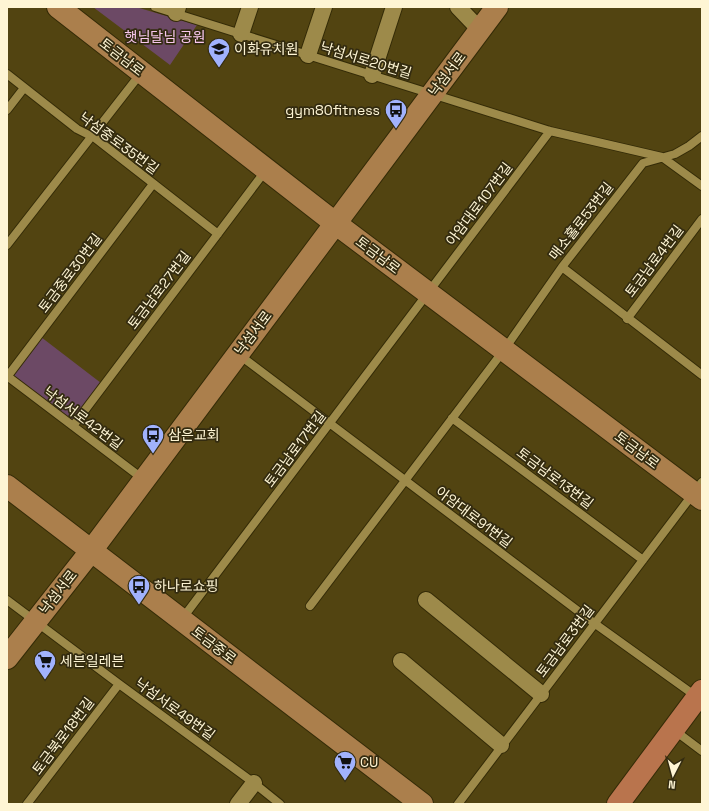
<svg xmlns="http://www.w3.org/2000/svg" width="709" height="811" font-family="'Space Grotesk','Noto Sans KR',sans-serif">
<rect width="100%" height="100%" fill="#524411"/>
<path fill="#6c4965" d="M 93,7 L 136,7 L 197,25 L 170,65 Z
M 41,337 L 101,383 L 73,422 L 11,376 Z"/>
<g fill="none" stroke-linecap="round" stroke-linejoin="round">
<g stroke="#342b07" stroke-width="10">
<path id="lane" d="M 155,7 L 550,131 L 662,157 L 702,186
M 7,74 L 77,129 L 95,138 L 218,234
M 7,110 L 24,88
M 7,245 L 141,73
M 562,267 L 702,375
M 627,319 L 702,219
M 238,354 L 594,623 L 697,697
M 7,376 L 143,479
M 7,377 L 153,184
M 452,418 L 643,560
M 73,426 L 266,170
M 7,600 L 119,684 L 254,783 L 280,804
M 310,606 L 504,350 L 562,267 L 643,163 L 675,154 L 689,146 L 702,136
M 182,619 L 550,131
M 674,730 L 702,751
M 27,804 L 119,684
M 458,804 L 702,482"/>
</g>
<g stroke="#342b07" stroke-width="18">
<path id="street" d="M 458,7 L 480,30
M 176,13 L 178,7
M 241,34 L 250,7
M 308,55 L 324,7
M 372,75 L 394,7
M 426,600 L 541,694
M 401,661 L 501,745
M 238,804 L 254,783"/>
</g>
<g stroke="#342b07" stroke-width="24">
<path id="secondary" d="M 58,7 L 335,223 L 702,499
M 7,486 L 422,804
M 7,658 L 91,551 L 497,7"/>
</g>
<g stroke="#342b07" stroke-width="24">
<path id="primary" d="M 618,804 L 702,691"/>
</g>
<use href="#lane" stroke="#9d8a4a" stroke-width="8"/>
<use href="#street" stroke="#9d8a4a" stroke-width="16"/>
<use href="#secondary" stroke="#ab7f4c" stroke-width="22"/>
<use href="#primary" stroke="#b9744d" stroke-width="22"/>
</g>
<defs>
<g id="school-pin" transform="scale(1.15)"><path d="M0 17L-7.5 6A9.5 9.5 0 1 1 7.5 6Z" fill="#a1b2fd" stroke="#332b10"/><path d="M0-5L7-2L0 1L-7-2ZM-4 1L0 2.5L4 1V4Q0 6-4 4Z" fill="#111"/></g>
<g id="bus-pin" transform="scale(1.15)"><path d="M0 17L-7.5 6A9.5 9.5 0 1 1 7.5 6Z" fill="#a1b2fd" stroke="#332b10"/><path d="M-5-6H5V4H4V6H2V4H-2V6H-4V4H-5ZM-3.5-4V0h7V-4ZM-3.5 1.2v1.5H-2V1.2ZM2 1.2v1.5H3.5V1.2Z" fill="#111"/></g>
<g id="supermarket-pin" transform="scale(1.15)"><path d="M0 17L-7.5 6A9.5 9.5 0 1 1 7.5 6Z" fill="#a1b2fd" stroke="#332b10"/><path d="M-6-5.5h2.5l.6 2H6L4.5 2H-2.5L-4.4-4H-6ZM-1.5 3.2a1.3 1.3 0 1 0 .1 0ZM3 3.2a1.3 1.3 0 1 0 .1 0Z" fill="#111"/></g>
</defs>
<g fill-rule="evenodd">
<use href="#school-pin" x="219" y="49"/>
<use href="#bus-pin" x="396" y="110"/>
<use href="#bus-pin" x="153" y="435"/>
<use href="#bus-pin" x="139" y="586"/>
<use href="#supermarket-pin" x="45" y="661"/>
<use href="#supermarket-pin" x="345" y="762"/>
</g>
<g text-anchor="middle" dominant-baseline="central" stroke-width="3.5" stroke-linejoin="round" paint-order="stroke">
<g font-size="14" fill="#f9c7ee" stroke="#332b10">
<text x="165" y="37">햇님달님 공원</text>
</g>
<g font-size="14" fill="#fef5d4" stroke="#332b10" text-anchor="start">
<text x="234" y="49">이화유치원</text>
<text x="380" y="110" text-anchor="end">gym80fitness</text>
<text x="168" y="435">삼은교회</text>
<text x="154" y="586">하나로쇼핑</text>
<text x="60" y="661">세븐일레븐</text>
<text x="360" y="762">CU</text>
</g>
<g font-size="14" fill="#fef5d4" stroke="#332b10">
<text transform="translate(122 57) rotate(38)">토금남로</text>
<text transform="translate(366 60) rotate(17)">낙섬서로20번길</text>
<text transform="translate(447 74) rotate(-53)">낙섬서로</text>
<text transform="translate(119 143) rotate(36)">낙섬중로35번길</text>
<text transform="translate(479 204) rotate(-53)">아암대로107번길</text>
<text transform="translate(581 221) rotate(-52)">매소홀로53번길</text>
<text transform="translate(378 255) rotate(37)">토금남로</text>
<text transform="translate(654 261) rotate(-53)">토금남로4번길</text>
<text transform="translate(70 273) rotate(-53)">토금중로30번길</text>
<text transform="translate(159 290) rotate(-53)">토금남로27번길</text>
<text transform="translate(253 333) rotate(-53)">낙섬서로</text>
<text transform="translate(83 418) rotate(37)">낙섬서로42번길</text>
<text transform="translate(295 449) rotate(-53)">토금남로17번길</text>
<text transform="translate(637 450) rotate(37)">토금남로</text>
<text transform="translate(555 478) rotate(37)">토금남로13번길</text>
<text transform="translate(474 517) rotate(37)">아암대로91번길</text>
<text transform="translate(58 592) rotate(-52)">낙섬서로</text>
<text transform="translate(565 641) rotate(-53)">토금남로3번길</text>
<text transform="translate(214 645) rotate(37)">토금중로</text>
<text transform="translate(175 709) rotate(36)">낙섬서로49번길</text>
<text transform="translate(63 736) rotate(-53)">토금북로18번길</text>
</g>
</g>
<rect width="709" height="811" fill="none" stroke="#fef5d4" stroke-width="16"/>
<g transform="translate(673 775) rotate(186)" stroke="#332b10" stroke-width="3" paint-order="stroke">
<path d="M0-3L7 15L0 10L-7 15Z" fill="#fef5d4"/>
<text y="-6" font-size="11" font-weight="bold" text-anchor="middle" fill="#fef5d4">N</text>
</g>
</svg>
